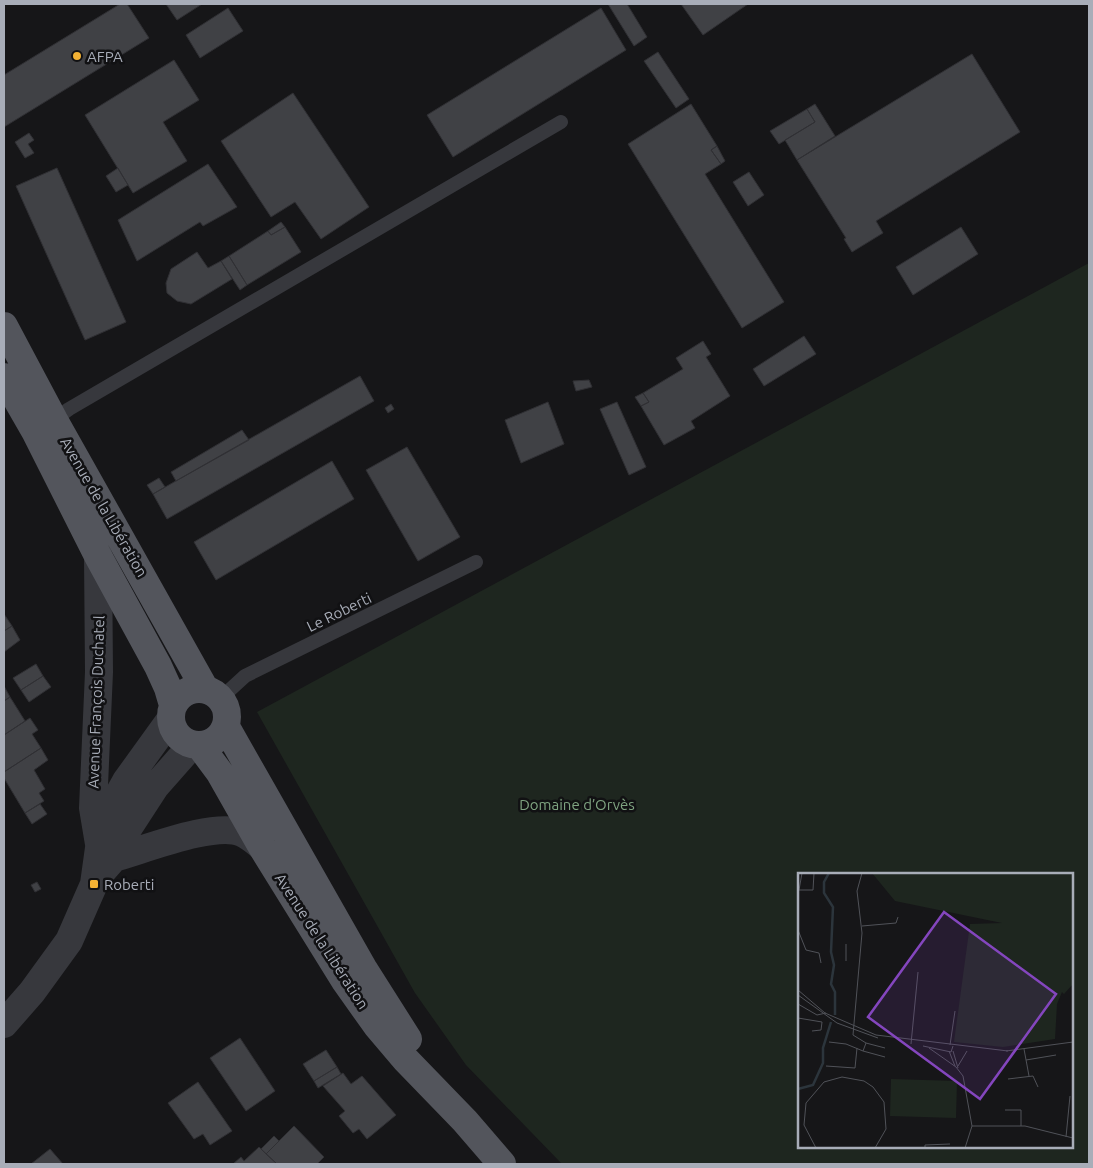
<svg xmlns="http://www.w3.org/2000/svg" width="1093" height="1168" font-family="Ubuntu,sans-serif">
<rect width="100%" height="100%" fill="#161618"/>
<path fill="#1e261f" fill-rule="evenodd" d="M 1089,263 L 1089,1164 L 562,1164 L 466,1065 L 415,993 L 257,712 ZM 799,874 L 1072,874 L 1072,1147 L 799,1147 Z"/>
<path fill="#404145" stroke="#303034" d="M 120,4 L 127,4 L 149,38 L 4,127 L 4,75 Z
M 166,4 L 202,4 L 177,20 Z
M 608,4 L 627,4 L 647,37 L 634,46 Z
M 681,4 L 748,4 L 703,35 Z
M 228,8 L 243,31 L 200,58 L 186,35 Z
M 601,8 L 626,50 L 453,157 L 427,115 Z
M 658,52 L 689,99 L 676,108 L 644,61 Z
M 972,54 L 1020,132 L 876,221 L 883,233 L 852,252 L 844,239 L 846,238 L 797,160 Z
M 174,60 L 199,100 L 163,122 L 187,161 L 133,193 L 85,115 Z
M 293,93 L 369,207 L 321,239 L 295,202 L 271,217 L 221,141 Z
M 691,104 L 717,146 L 711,150 L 721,164 L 705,174 L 784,302 L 742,328 L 628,144 Z
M 815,104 L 835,136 L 797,160 L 785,140 L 815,122 L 807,109 Z
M 807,109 L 815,122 L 779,144 L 770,131 Z
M 29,133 L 34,140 L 28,144 L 34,153 L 25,158 L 15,142 Z
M 717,146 L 725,161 L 721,164 L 711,150 Z
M 208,164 L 237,207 L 203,226 L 200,222 L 137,261 L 118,220 Z
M 57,168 L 126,322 L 85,340 L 16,186 Z
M 118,168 L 128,185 L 116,192 L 106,176 Z
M 749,172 L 764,195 L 748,206 L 733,182 Z
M 281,222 L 285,227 L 271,235 L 268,231 Z
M 285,227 L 301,252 L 247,285 L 229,256 L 268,231 L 271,235 Z
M 961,227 L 978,254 L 913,295 L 896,267 Z
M 197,252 L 208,268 L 221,261 L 232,279 L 191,304 L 177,301 L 167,293 L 166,283 L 171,269 Z
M 229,256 L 247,285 L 240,290 L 221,261 Z
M 804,336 L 816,354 L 764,386 L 753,369 Z
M 703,341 L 711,354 L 706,357 L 730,396 L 691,421 L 695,428 L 664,445 L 641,406 L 649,402 L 643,393 L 683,369 L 676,358 Z
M 360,376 L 374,401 L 167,519 L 153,494 Z
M 589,380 L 592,387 L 576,391 L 573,381 Z
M 643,393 L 649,402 L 641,406 L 635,397 Z
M 548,402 L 564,444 L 521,463 L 505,420 Z
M 617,402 L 646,467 L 629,475 L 600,409 Z
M 391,404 L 394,409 L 388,413 L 385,408 Z
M 242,430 L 249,440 L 176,481 L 171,472 Z
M 407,447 L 460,537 L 418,561 L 366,470 Z
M 332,461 L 354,499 L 216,580 L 194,542 Z
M 159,478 L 165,487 L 153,494 L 147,485 Z
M 4,614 L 12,626 L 4,631 Z
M 12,626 L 20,640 L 4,652 L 4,631 Z
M 36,664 L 43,676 L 21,690 L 13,678 Z
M 43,676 L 51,687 L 29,702 L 21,690 Z
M 4,686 L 10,697 L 4,701 Z
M 10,697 L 25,721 L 4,735 L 4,701 Z
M 30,718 L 38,730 L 32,734 L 41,748 L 4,772 L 4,735 Z
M 41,748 L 48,760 L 34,770 L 45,789 L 39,793 L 44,801 L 25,813 L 4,778 L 4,772 Z
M 40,804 L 47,814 L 32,824 L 25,813 Z
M 37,882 L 41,889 L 35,892 L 31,885 Z
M 240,1038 L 275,1091 L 246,1111 L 210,1058 Z
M 326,1050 L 337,1067 L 314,1081 L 303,1064 Z
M 337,1067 L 341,1074 L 318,1088 L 314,1081 Z
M 343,1073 L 351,1084 L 362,1076 L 396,1115 L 367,1139 L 359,1129 L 353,1133 L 339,1116 L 345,1111 L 323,1086 Z
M 198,1082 L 232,1131 L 210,1145 L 203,1134 L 194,1139 L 168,1103 Z
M 294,1126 L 324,1157 L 317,1164 L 277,1164 L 266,1154 Z
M 274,1136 L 279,1141 L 266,1154 L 261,1149 Z
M 259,1147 L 277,1164 L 233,1164 L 241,1157 L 244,1161 Z
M 50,1149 L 63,1164 L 31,1164 Z"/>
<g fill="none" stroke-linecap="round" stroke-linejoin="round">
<path stroke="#37383d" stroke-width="14" d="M 51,422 L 69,409 L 561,122
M 221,698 L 245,676 L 476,562"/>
<path stroke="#37383d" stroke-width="28" d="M 98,556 L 99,672 L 93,808 L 99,844
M 114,858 C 144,850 215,821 242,833 C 249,836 256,842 262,847
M 99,875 L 114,858 L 129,827 L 155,787 L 192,745
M 4,1024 L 32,992 L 69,941 L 94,884 L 99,848 L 115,801 L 126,781 L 170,720"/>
<path stroke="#53555c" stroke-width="28" d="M 4,326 L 54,420 L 205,689
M 4,377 L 35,431 L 98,556 L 158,666 L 168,688 L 173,705
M171 717a28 28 0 1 1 56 0a28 28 0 1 1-56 0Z
M 226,727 L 363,968 L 408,1039
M 200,746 L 220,773 L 262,847 L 345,981 L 377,1026 L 405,1059 L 465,1121 L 502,1164"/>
</g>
<g fill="#f2b134" stroke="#111113" stroke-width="2">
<circle cx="77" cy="56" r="5"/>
<rect x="89" y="879" width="10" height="10" rx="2.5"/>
</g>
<g text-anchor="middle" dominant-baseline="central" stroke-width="5" stroke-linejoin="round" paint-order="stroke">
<g font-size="15" fill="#a8adb8" stroke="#111113" text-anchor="start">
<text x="87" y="56">AFPA</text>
<text x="104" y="884">Roberti</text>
</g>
<g font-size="15" fill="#a8adb8" stroke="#111113">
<text transform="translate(104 507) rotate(60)">Avenue de la Libération</text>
<text transform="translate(339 612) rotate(-26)">Le Roberti</text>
<text transform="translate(96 702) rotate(-88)">Avenue François Duchatel</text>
<text transform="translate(322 941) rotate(57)">Avenue de la Libération</text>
</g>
<g font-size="15" fill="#7fa381" stroke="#111113">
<text x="577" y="804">Domaine d’Orvès</text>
</g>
</g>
<g transform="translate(798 873)">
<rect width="275" height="275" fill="#161618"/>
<path d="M 74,0 L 275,0 L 275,111 L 266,121 L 264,119 L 259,131 L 257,166 L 205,174 L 156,169 L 172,51 L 204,50 L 97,28 ZM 93,206 L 159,208 L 158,245 L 92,243 Z" fill="#1e261f"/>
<path fill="none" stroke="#2c353c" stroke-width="2.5" d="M 31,0 L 26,9 L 26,20 L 35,34 L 33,79 L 36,92 L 33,111 L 37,119 L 37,142M 0,216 L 15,212 L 25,190 L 25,175 L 33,149"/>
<path fill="none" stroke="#505258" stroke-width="1" d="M 0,17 L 15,17 L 16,0M 1,17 L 4,0M 64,53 L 98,50 L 100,44M 0,57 L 8,77 L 21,80 L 23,90M 48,71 L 48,88M 0,117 L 27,140 L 78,162 L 210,178M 0,122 L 39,150 L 80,165M 0,131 L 19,142 L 28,140M 0,145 L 24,149 L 23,157 L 14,158M 31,169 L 48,171 L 65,178 L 68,170 L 55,162 L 64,60 L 59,18 L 64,0M 68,170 L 87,175M 113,171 L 120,99M 152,172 L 157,138M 125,173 L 153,179 L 155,173M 131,175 L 158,194 L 165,203 L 174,253 L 167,275M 226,176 L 231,203M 65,178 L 87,184M 151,178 L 157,193M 155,178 L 160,195M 208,178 L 275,169M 228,187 L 258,182M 28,193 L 57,195 L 59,175M 160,193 L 169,178M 210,206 L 235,203 L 240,214M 207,237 L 223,237 L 223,253M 174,253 L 227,253 L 275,265M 268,264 L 272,223M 18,275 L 6,252 L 8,230 L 26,209 L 44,204 L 66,208 L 75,214 L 86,229 L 88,256 L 77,275M 127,275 L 127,272 L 152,271"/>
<path fill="#8446be" fill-opacity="0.15" stroke="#8446be" stroke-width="2.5" d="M 146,39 L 258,121 L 182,226 L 70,144 Z"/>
<rect width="275" height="275" fill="none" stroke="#a8adb8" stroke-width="2.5"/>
</g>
<rect width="1093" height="1168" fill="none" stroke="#a8adb8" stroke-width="10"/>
</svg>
